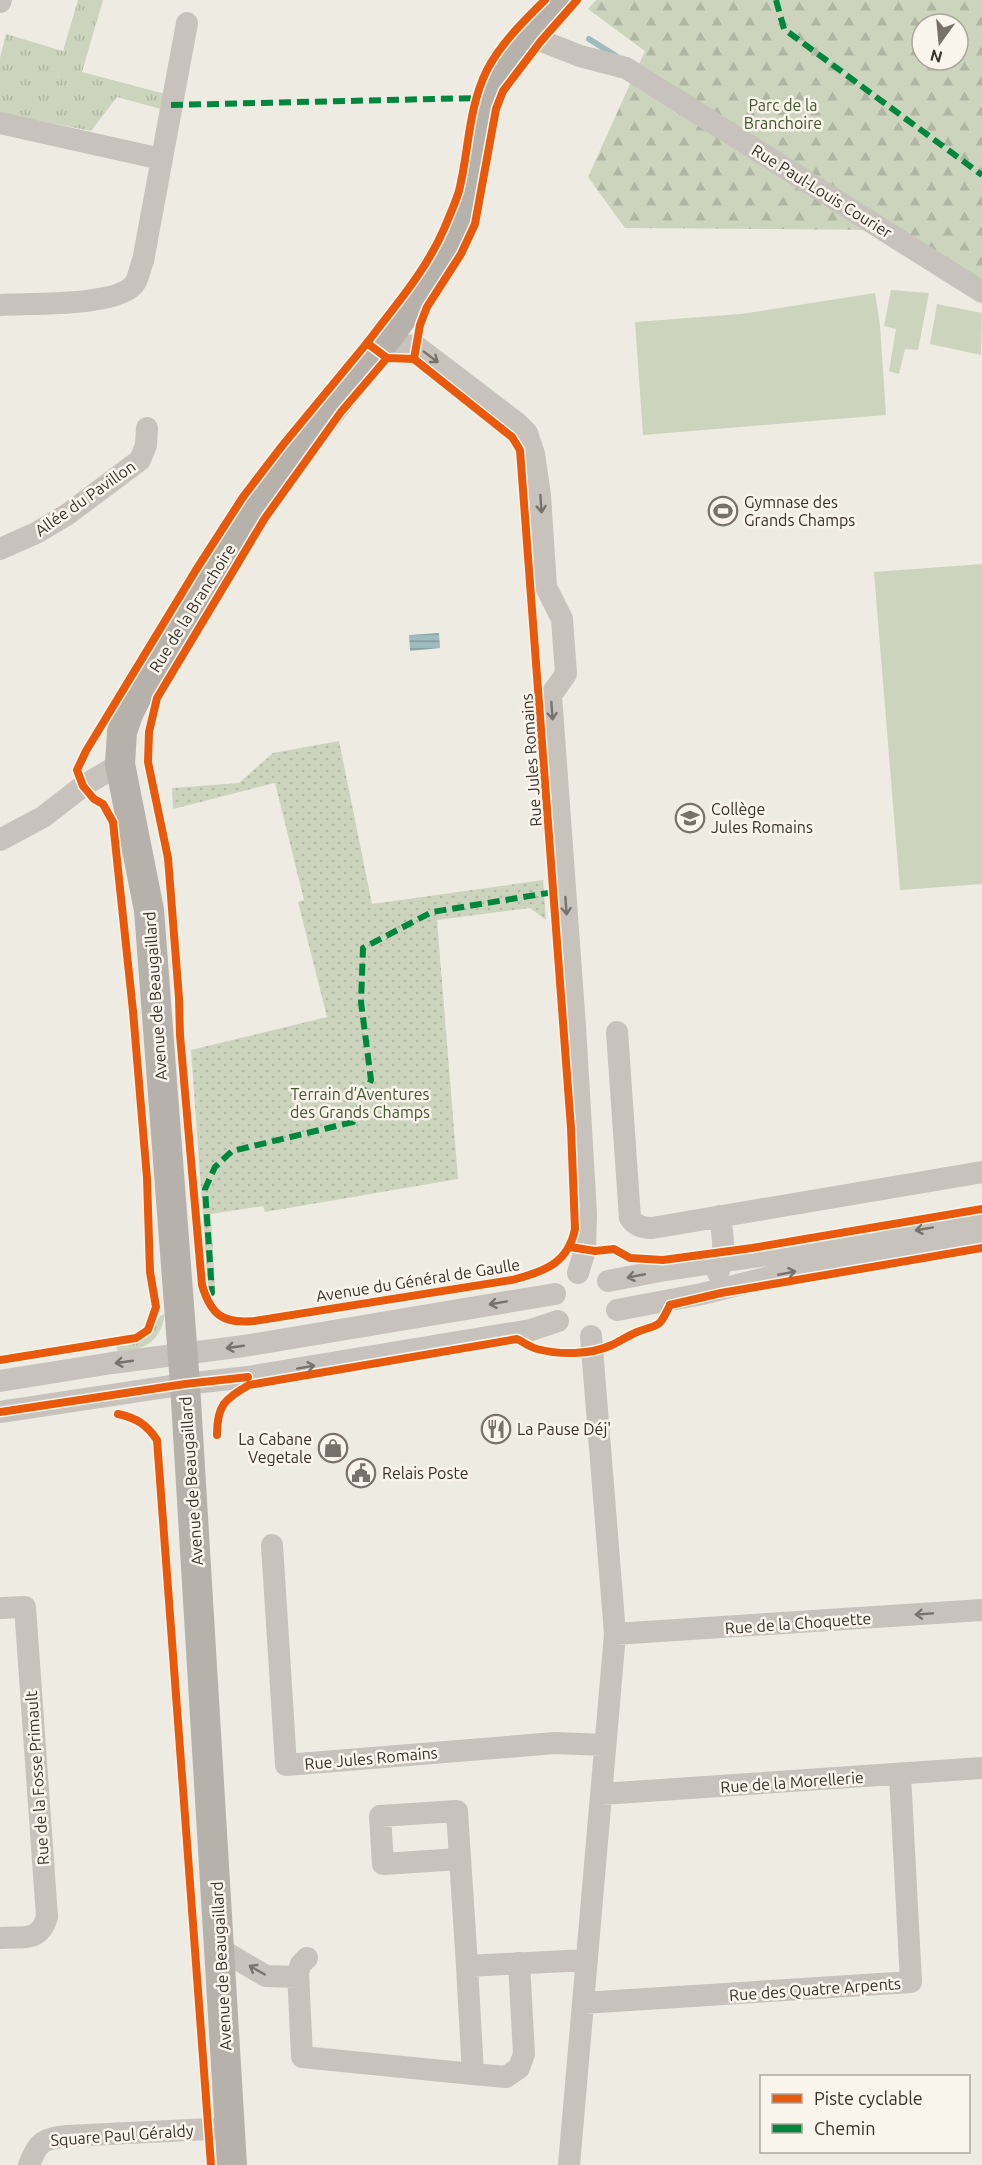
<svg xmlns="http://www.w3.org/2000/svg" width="982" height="2165" font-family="Ubuntu,sans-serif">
<defs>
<pattern id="grass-tufts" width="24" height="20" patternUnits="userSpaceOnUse" patternTransform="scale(1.5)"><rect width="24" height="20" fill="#ccd4be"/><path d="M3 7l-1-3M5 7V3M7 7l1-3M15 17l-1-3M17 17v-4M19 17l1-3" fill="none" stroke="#b0b6a3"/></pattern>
<pattern id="forest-firs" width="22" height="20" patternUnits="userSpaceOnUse" patternTransform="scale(1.5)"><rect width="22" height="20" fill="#ccd4be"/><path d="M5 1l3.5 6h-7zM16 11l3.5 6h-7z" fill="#b0b6a3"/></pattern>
<pattern id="park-dots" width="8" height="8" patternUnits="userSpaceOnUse" patternTransform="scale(1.5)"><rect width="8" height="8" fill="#ccd4be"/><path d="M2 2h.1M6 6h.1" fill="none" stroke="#b0b6a3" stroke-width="1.8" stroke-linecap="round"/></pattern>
<pattern id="water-rules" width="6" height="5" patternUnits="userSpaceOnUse" patternTransform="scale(1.5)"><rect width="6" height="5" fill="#a0bbbf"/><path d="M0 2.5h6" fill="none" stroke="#83989b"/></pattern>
</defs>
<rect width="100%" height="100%" fill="#eeebe3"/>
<path fill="url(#grass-tufts)" d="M 78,0 L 103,0 L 82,72 L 169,95 L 168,111 L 117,97 L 91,131 L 0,113 L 0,58 L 6,34 L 63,51 Z
M 165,1314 C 160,1344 144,1348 118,1355 L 117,1347 C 144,1343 146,1339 160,1316 Z"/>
<path fill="url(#forest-firs)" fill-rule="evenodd" d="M 596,0 L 982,0 L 982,292 L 883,230 L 625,228 L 588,177 L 645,51 L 588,9 ZM 922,24 L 958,24 L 958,60 L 922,60 Z"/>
<path fill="url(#park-dots)" d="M 339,741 L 372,904 L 543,880 L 546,920 L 530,908 L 437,920 L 458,1179 L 265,1212 L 263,1206 L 211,1214 L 215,1287 L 208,1287 L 191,1050 L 327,1017 L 298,902 L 304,900 L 275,783 L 173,809 L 172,788 L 239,783 L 273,753 Z"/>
<path fill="#ccd4be" d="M 891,290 L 929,293 L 918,350 L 905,349 L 899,374 L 889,371 L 896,329 L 884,326 Z
M 875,293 L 880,325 L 886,415 L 643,435 L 635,322 L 741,314 Z
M 937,304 L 982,313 L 981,355 L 930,344 Z
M 982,564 L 982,884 L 900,890 L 874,572 Z"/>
<path fill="url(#water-rules)" d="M 439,633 L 440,648 L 410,651 L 409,635 Z"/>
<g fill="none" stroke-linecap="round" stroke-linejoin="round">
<path stroke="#a0bbbf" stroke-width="6" d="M 589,39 L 616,56"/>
<path stroke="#c7c2bc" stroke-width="22" d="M 0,2 L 1,0
M 529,36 L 580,56 L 626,68 L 982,292
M 0,123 L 161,159
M 0,305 C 28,303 120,307 135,283 C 139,277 140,267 143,261 L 187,23
M 377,351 L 399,345 L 416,346 L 517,423 L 527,433 L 534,454 L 540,495 L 546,587 L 562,619 L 566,674 L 551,695 L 575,1026 L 586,1213 L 585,1250 L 578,1273
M 0,549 L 36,533 L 68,514 L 140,460 L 146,445 L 147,428
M 0,840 L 43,817 L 83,786 L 120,764
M 617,1032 L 630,1218 C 635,1226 643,1228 652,1228 L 982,1172
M 718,1273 C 726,1253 723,1237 720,1216
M 608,1281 L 665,1270 L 786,1252 L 982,1219
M 617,1310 L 702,1294 L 785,1273 L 982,1240
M 0,1381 L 112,1363 L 244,1346 L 555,1294
M 0,1412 L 185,1384 L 248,1377 L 531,1330 L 558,1321
M 272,1545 L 286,1765 L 555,1743 L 605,1745
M 0,1608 L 25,1607 L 47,1917 C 39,1943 23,1936 0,1938
M 615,1634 L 982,1610
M 602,1794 L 982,1768
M 460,1859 L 383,1864 L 380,1816 L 457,1811 L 467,1966
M 220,1949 L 266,1976 L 298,1977
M 307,1958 L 301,1964 L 298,1972 L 302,2057 L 473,2074 L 467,1966 L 587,1960
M 583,2003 L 911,1982 L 900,1775
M 473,2074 L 506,2077 L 519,2068 L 524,2054 L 519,1963
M 29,2165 C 38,2141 43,2139 67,2136 L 230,2128
M 569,2165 L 615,1634 L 591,1336"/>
<path stroke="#b6b1ab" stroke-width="30" d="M 232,2165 L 185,1384 L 149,910 L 120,764 L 122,732 L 128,714 L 137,696 L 243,525 L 393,330 L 451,249 L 465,218 L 486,109 L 498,75 L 562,0"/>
<path stroke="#00873e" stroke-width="6" stroke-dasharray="12 6" stroke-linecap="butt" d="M 776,0 L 784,29 L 982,175
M 171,105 L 477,98
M 207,1292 L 212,1293 L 205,1189 L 215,1167 L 232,1151 L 353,1122 L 371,1080 L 361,1002 L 363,948 L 432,912 L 554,892"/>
<g stroke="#faf5ec" stroke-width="11">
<path id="cycleway" d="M 387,358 L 341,412 L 265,518 L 157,698 L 149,732 L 148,762 L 168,858 L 179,998 L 180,1035 L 202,1285 C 211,1315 223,1324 254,1321 L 512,1280 C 543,1272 568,1264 575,1229 L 571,1128 L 520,450 L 512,437 L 414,359 L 387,358 L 367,343 C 394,307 426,271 444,229 C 449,217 455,204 459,191 C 469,151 468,108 487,70 C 501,43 524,21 545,0
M 414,359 L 420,325 L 427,307 L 461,254 L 475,224 L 496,109 L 503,91 L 541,41 L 577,0
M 570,1247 L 595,1251 L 614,1249 L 630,1258 L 663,1260 L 752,1248 L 982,1209
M 670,1305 L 721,1293 L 982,1248
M 0,1360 L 136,1338 L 148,1330 L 156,1307 L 150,1272 L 147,1178 L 133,1011 L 113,822 L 103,804 L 94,799 L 83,786 L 77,770 L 86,751 L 196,570 L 243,497 L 282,446 L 367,343
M 0,1412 L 185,1384 L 248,1377
M 118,1414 C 137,1418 147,1425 157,1440 L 211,2165
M 217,1435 C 217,1406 224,1399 249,1385 L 517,1339 C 523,1342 530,1347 537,1349 C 560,1355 590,1355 612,1345 C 620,1341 628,1336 637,1332 C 660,1323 658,1330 670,1305"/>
</g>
<use href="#cycleway" stroke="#e8590c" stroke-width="8"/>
</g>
<defs><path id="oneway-shaft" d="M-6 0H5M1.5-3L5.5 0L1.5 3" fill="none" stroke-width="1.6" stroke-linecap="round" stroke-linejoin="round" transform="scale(1.5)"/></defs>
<g stroke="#78726c">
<use href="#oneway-shaft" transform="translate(431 357) rotate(37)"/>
<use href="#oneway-shaft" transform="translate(541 504) rotate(86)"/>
<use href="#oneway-shaft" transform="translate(552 711) rotate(86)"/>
<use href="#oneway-shaft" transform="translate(566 906) rotate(86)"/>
<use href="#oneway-shaft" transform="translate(924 1229) rotate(170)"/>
<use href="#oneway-shaft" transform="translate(787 1273) rotate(-11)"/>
<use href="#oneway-shaft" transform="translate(636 1276) rotate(169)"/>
<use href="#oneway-shaft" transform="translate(498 1303) rotate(170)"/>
<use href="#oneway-shaft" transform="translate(235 1347) rotate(172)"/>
<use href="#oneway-shaft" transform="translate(124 1362) rotate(172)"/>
<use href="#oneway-shaft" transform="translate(306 1367) rotate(-10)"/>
<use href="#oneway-shaft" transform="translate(924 1614) rotate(176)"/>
<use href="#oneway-shaft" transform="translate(257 1970) rotate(-150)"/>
</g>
<defs>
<g id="stadium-ring" transform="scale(1.5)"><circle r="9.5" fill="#faf5ec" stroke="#78716b" stroke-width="1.5"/><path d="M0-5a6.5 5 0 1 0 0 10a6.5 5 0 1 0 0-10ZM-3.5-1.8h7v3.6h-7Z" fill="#78716b"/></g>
<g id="school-ring" transform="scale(1.5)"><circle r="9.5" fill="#faf5ec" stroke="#78716b" stroke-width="1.5"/><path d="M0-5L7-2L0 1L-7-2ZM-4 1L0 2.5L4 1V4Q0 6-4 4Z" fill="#78716b"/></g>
<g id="restaurant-ring" transform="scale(1.5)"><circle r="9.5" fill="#faf5ec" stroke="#78716b" stroke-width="1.5"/><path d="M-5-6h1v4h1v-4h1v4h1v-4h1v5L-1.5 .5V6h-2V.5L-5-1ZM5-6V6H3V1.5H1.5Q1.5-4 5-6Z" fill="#78716b"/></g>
<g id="shop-ring" transform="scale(1.5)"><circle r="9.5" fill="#faf5ec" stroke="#78716b" stroke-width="1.5"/><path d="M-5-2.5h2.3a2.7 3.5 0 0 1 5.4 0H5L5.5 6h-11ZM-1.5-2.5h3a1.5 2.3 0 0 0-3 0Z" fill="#78716b"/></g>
<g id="civic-ring" transform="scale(1.5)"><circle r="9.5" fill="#faf5ec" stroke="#78716b" stroke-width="1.5"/><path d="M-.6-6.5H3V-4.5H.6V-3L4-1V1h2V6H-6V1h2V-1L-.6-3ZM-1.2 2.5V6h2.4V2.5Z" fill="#78716b"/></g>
</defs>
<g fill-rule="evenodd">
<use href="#stadium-ring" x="723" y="511"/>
<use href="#school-ring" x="690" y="818"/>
<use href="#restaurant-ring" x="496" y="1429"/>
<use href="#shop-ring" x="333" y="1448"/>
<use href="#civic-ring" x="361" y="1473"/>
</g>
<g text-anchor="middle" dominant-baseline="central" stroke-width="5" stroke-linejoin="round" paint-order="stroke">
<g font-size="16" fill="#42562f" stroke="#faf5ec">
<text x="783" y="105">Parc de la<tspan x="783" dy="18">Branchoire</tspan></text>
<text x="360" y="1094">Terrain d’Aventures<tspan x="360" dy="18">des Grands Champs</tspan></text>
</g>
<g font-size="16" fill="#38302a" stroke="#faf5ec">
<text transform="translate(822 191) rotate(32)">Rue Paul-Louis Courier</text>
<text transform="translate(85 498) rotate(-35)">Allée du Pavillon</text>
<text transform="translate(192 608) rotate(-58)">Rue de la Branchoire</text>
<text transform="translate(531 760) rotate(-94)">Rue Jules Romains</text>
<text transform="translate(155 996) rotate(-94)">Avenue de Beaugaillard</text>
<text transform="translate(418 1280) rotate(-9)">Avenue du Général de Gaulle</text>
<text transform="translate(191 1481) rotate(-94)">Avenue de Beaugaillard</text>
<text transform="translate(798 1623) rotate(-4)">Rue de la Choquette</text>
<text transform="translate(371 1758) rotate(-5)">Rue Jules Romains</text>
<text transform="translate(37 1778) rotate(-94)">Rue de la Fosse Primault</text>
<text transform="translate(792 1782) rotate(-4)">Rue de la Morellerie</text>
<text transform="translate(221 1966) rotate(-93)">Avenue de Beaugaillard</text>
<text transform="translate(815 1989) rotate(-4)">Rue des Quatre Arpents</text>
<text transform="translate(122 2135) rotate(-4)">Square Paul Géraldy</text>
</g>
<g font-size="16" fill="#38302a" stroke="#faf5ec" text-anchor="start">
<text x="744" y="502">Gymnase des<tspan x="744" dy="18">Grands Champs</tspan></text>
<text x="711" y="809">Collège<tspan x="711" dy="18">Jules Romains</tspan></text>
<text x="517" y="1429">La Pause Déj'</text>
<text x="312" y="1439" text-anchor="end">La Cabane<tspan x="312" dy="18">Vegetale</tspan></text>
<text x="382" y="1473">Relais Poste</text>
</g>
</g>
<rect x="760" y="2075" width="210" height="78" fill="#faf5ec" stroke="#aca69e" stroke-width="1.5"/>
<rect x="772" y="2094" width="30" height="9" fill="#e8590c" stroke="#aca69e" stroke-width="1.5"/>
<text x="814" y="2105" font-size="18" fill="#38302a">Piste cyclable</text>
<rect x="772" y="2124" width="30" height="9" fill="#00873e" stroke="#aca69e" stroke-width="1.5"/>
<text x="814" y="2135" font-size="18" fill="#38302a">Chemin</text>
<g transform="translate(940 42) rotate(195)"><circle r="28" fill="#faf5ec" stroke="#aca69e" stroke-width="1.5"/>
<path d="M0-4.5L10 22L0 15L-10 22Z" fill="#78716b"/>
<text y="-9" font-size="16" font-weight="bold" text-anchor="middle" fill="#38302a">N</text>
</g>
</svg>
